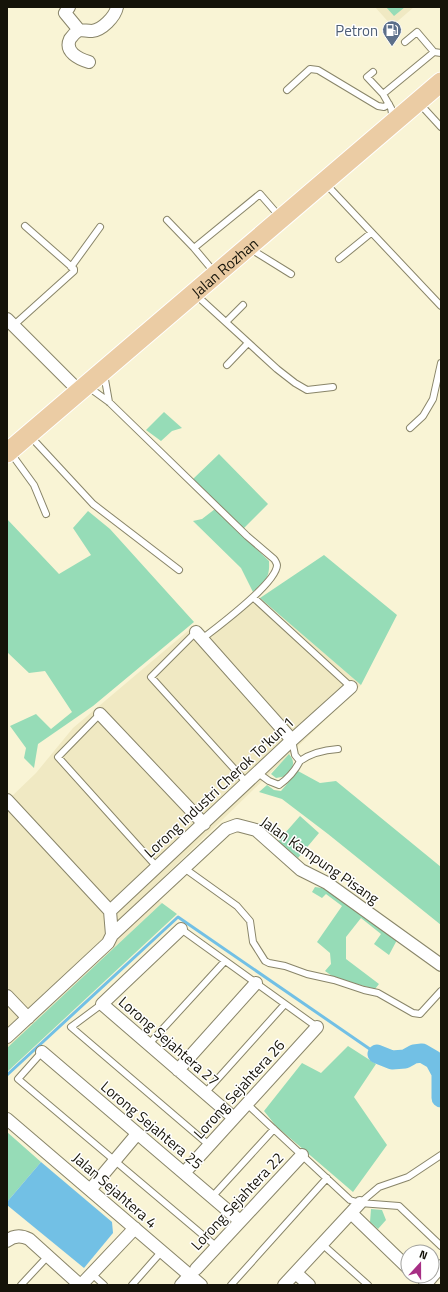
<svg xmlns="http://www.w3.org/2000/svg" width="448" height="1292" font-family="'Titillium Web',sans-serif">
<rect width="100%" height="100%" fill="#f9f4d5"/>
<path fill="#f0e9c3" d="M 375,7 L 414,7 L 392,26 Z
M 253,592 L 361,685 L 147,893 L 162,903 L 7,1048 L 7,795 L 10,798 L 36,773 L 73,728 L 196,624 L 207,638 Z"/>
<path fill="#96dcb7" d="M 386,7 L 405,7 L 394,16 Z
M 164,412 L 182,428 L 172,431 L 161,441 L 146,430 Z
M 219,454 L 268,504 L 243,529 L 193,479 Z
M 215,509 L 269,561 C 270,579 265,580 253,592 L 241,568 L 193,521 L 202,519 Z
M 88,511 L 110,529 L 194,622 L 93,706 L 38,744 L 34,768 L 24,758 L 26,748 L 10,726 L 36,714 L 51,729 L 72,712 L 45,671 L 29,673 L 7,652 L 7,519 L 59,574 L 91,555 L 73,528 Z
M 324,555 L 397,615 L 361,685 L 260,598 Z
M 289,754 C 296,762 293,768 287,776 L 276,778 L 271,774 Z
M 298,771 L 320,783 L 336,781 L 441,867 L 441,925 L 328,834 L 282,799 L 259,792 L 267,785 L 274,790 L 281,791 Z
M 300,816 L 319,833 L 298,858 L 278,841 Z
M 315,887 L 329,889 L 397,940 L 389,955 L 374,944 L 381,934 L 361,918 L 346,937 L 346,959 L 379,984 L 375,989 L 335,978 L 325,971 L 331,964 L 330,953 L 317,942 L 342,906 L 326,894 L 322,898 L 312,892 Z
M 162,903 L 177,914 L 7,1072 L 7,1048 Z
M 348,1046 L 376,1064 L 354,1097 L 387,1145 L 353,1192 L 276,1126 L 264,1111 L 302,1063 L 321,1073 Z
M 7,1132 L 41,1162 L 7,1202 Z
M 371,1209 L 382,1210 L 386,1220 L 378,1229 L 370,1222 Z"/>
<path fill="#72c0e5" d="M 41,1162 L 112,1222 L 113,1233 L 84,1268 L 7,1205 L 7,1202 Z"/>
<g fill="none" stroke-linecap="round" stroke-linejoin="round">
<path stroke="#72c0e5" stroke-width="3" d="M 7,1075 L 178,917 L 377,1054"/>
<path stroke="#72c0e5" stroke-width="19" d="M 377,1054 L 392,1060 L 405,1059 L 414,1054 L 422,1053 L 434,1060 L 441,1073 L 441,1098"/>
<g stroke="#898569" stroke-width="8">
<path id="lane" d="M 405,42 L 417,32 L 434,52
M 373,72 L 367,77 L 383,94
M 287,90 L 310,69 L 318,70 L 378,106 L 384,107 L 389,104
M 419,103 L 441,127
M 393,119 L 391,108 L 383,94 L 434,52 L 441,53
M 325,183 L 441,306
M 167,220 L 194,248 L 260,194 L 280,217
M 194,248 L 215,273
M 249,248 L 291,274
M 339,259 L 371,233
M 71,267 L 100,227
M 195,294 L 277,369 L 295,383 L 307,390 L 333,387
M 226,322 L 243,305
M 14,325 L 74,271 L 74,269 L 25,226
M 227,365 L 248,343
M 104,374 L 109,402
M 87,386 L 109,402 L 247,536 L 274,559 C 275,560 277,564 277,565 C 277,583 217,627 202,639
M 410,428 L 423,416 L 433,399 L 441,363
M 30,436 L 93,504 L 179,570
M 10,452 L 34,485 L 46,514
M 254,598 L 351,687
M 196,632 L 151,677 L 247,783
M 100,714 L 58,757 L 157,867
M 292,740 L 295,755 L 300,761 C 311,753 324,750 338,749
M 258,773 L 269,781 L 279,785 C 289,778 295,771 300,761
M 184,868 L 237,906 L 250,921 L 253,942 L 265,961 L 269,963 L 285,966 L 307,974 L 334,980 L 364,990 L 378,993 L 413,1013 L 420,1014 L 441,991
M 181,929 L 317,1027
M 102,1004 L 71,1027 L 209,1145
M 148,1045 L 225,961
M 42,1052 L 18,1079 L 217,1247
M 205,1093 L 285,1004
M 247,1104 L 350,1200 L 360,1203 L 399,1206 L 441,1246
M 212,1197 L 274,1129
M 360,1203 L 379,1187 L 408,1177 L 441,1155
M 322,1244 L 368,1285
M 92,1274 L 104,1285
M 21,1285 L 48,1256
M 132,1285 L 162,1251
M 231,1285 L 327,1178"/>
</g>
<g stroke="#898569" stroke-width="14">
<path id="street" d="M 69,7 L 65,13 L 79,30
M 89,62 C 79,59 64,52 70,39 C 72,36 76,32 79,30 C 83,30 88,31 92,31 C 102,30 115,17 117,7
M 7,319 L 79,391
M 196,632 L 292,740
M 100,714 L 204,824
M 7,800 L 110,911
M 110,911 L 292,740 L 351,687
M 181,929 L 102,1004 L 234,1118
M 112,935 L 226,829 L 237,825 L 256,830 L 301,870 L 327,883 L 441,965
M 7,996 L 28,1018
M 7,1037 L 108,943 L 112,935 L 110,911
M 42,1052 L 240,1221
M 178,1070 L 256,983
M 7,1119 L 201,1285
M 184,1173 L 317,1027
M 90,1190 L 137,1134
M 351,1213 L 408,1268
M 7,1241 C 14,1235 21,1235 29,1239 L 80,1285
M 196,1269 L 302,1155
M 296,1273 L 309,1285
M 81,1285 L 135,1228
M 181,1285 L 190,1275
M 284,1285 L 360,1203
M 425,1285 L 441,1266"/>
</g>
<g stroke="#fff" stroke-width="21">
<g id="primary">
<path id="s1" d="M 7,453 L 441,82"/>
</g>
</g>
<use href="#lane" stroke="#fff" stroke-width="6"/>
<use href="#street" stroke="#fff" stroke-width="12"/>
<use href="#primary" stroke="#ebcca4" stroke-width="19"/>
</g>
<defs>
<g id="fuel-pin" transform="scale(1)"><path d="M0 17L-7.5 6A9.5 9.5 0 1 1 7.5 6Z" fill="#5c6f8a" stroke="#fff"/><path d="M-5.5-6h7V0h2V4h1.3V-2.5L3-4.5l.8-.8L6-3V5H2.5V1h-1V6h-7ZM-4.2-4.7v3.2H.2V-4.7Z" fill="#fff"/></g>
</defs>
<g fill-rule="evenodd">
<use href="#fuel-pin" x="392" y="30"/>
</g>
<g text-anchor="middle" dominant-baseline="central" stroke-width="3" stroke-linejoin="round" paint-order="stroke">
<g font-size="15" fill="#4e5e75" stroke="#fff" text-anchor="end">
<text x="378" y="30">Petron</text>
</g>
<g font-size="15" fill="#151309" stroke="#fff">
<text stroke="none"><textPath href="#s1" startOffset="286">Jalan Rozhan</textPath></text>
<text transform="translate(219 787) rotate(-43)">Lorong Industri Cherok To'kun 1</text>
<text transform="translate(320 860) rotate(35)">Jalan Kampung Pisang</text>
<text transform="translate(169 1041) rotate(41)">Lorong Sejahtera 27</text>
<text transform="translate(239 1089) rotate(-48)">Lorong Sejahtera 26</text>
<text transform="translate(152 1125) rotate(40)">Lorong Sejahtera 25</text>
<text transform="translate(115 1190) rotate(41)">Jalan Sejahtera 4</text>
<text transform="translate(237 1201) rotate(-47)">Lorong Sejahtera 22</text>
</g>
</g>
<rect width="448" height="1292" fill="none" stroke="#151309" stroke-width="16"/>
<g transform="translate(420 1264) rotate(21)"><circle r="19" fill="#ffffff" stroke="#a1a19d"/>
<path d="M0-3L7 15L0 10L-7 15Z" fill="#a72f85"/>
<text y="-6" font-size="11" font-weight="bold" text-anchor="middle" fill="#151309">N</text>
</g>
</svg>
